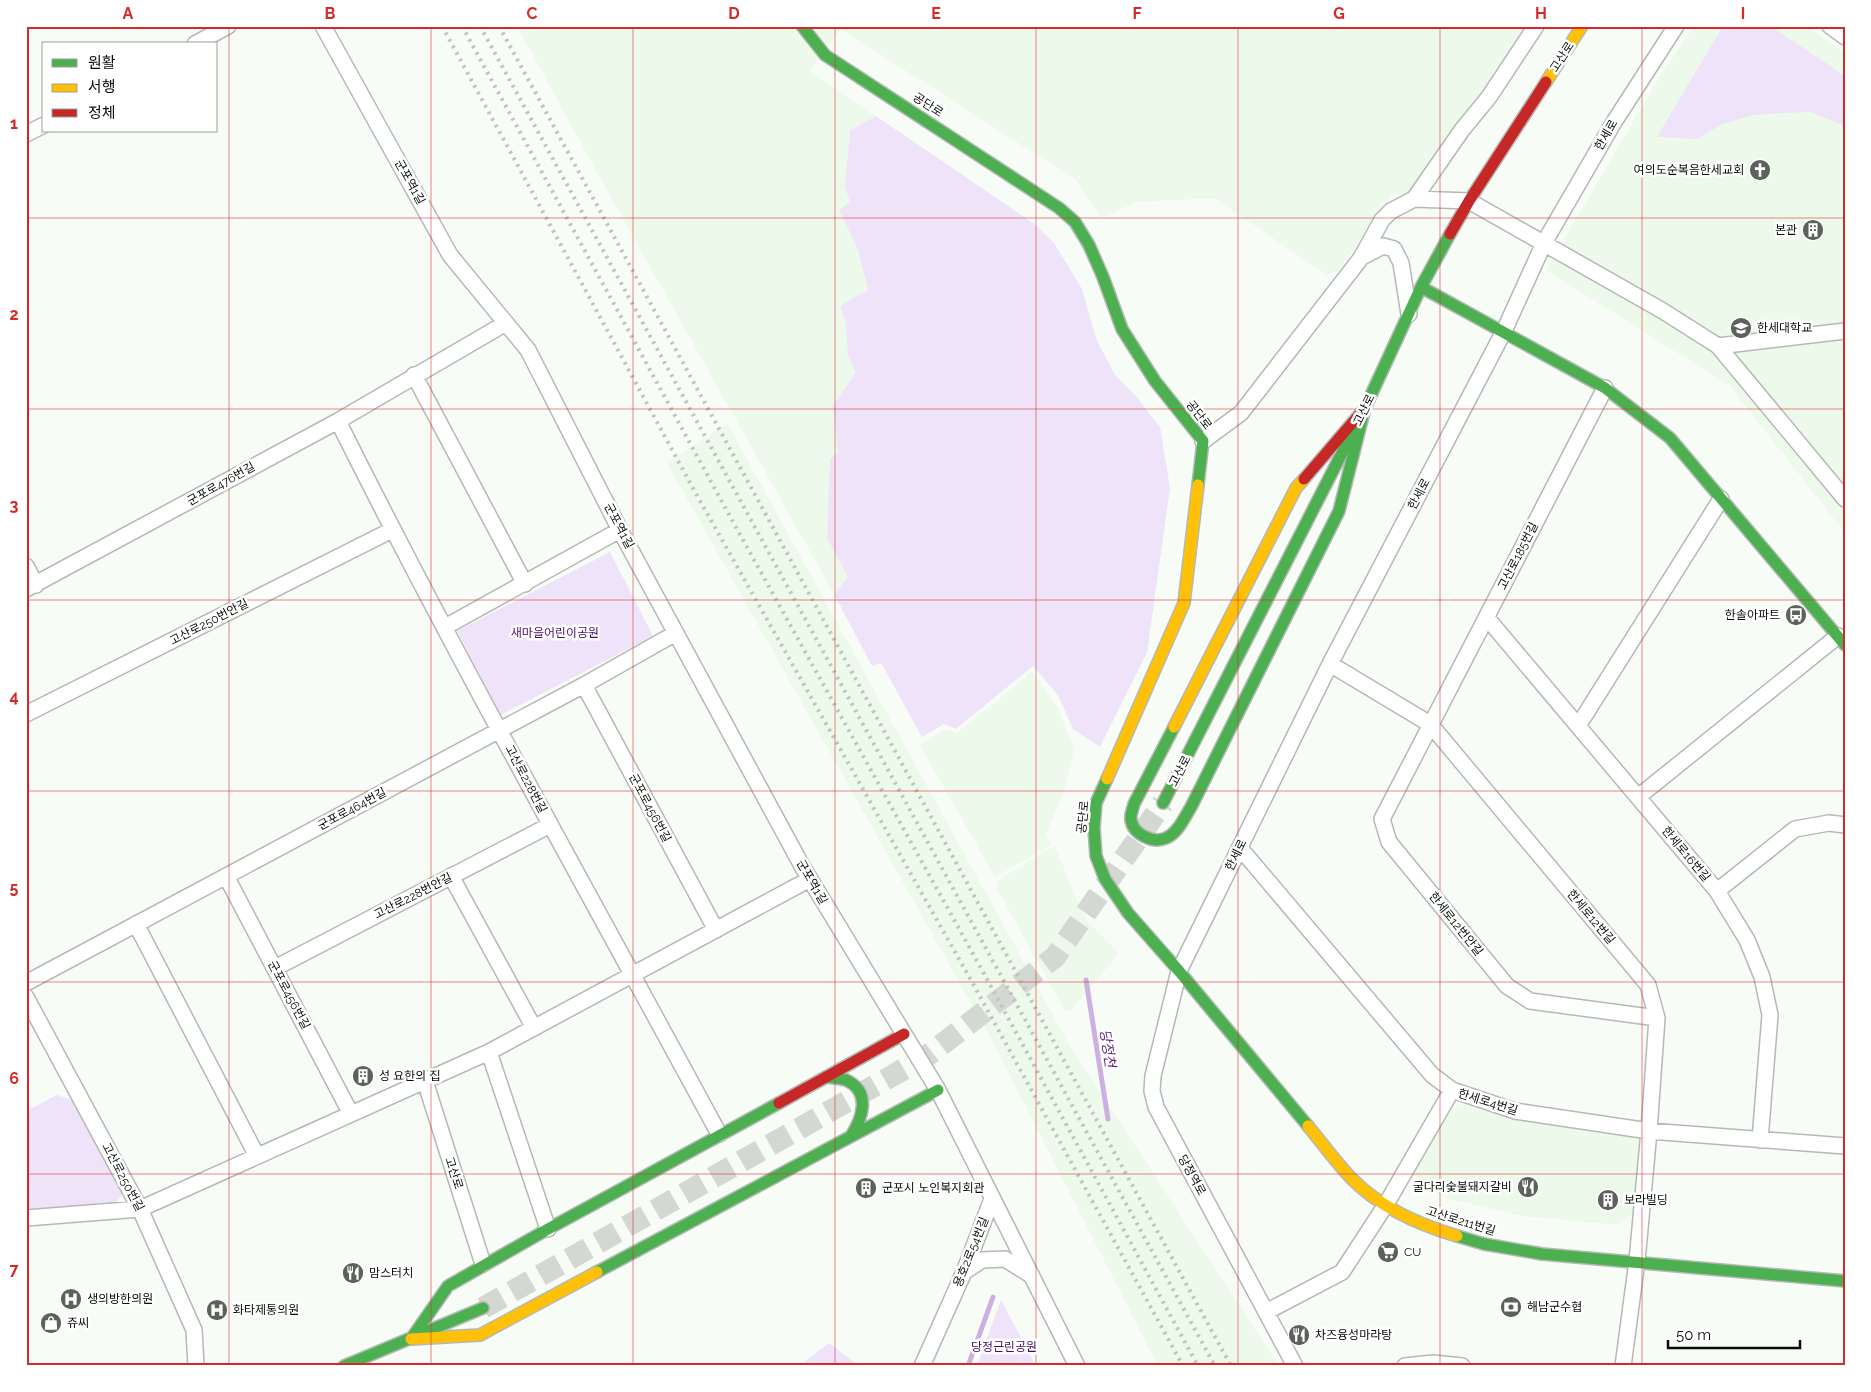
<svg xmlns="http://www.w3.org/2000/svg" width="1871" height="1392" font-family="Raleway,'Noto Sans KR',sans-serif">
<rect width="100%" height="100%" fill="#f7fcf7"/>
<path fill="#edf9eb" d="M 517,26 L 1533,26 L 1412,196 L 1393,194 L 1337,272 L 1326,274 L 1214,198 L 1136,202 L 1102,218 L 1076,180 L 841,29 L 810,71 L 876,116 L 850,130 L 845,186 L 850,202 L 839,210 L 858,250 L 868,290 L 840,306 L 846,324 L 848,356 L 856,373 L 833,405 L 838,453 L 830,459 L 827,538 L 848,577 L 834,594 L 599,176 Z
M 1694,26 L 1806,26 L 1845,53 L 1845,533 L 1730,386 L 1546,270 L 1656,83 Z
M 727,423 L 1070,1046 L 1279,1366 L 1158,1366 L 993,1042 L 667,463 Z
M 1032,672 L 1057,706 L 1074,749 L 1066,786 L 1046,834 L 1052,844 L 995,877 L 920,745 L 945,729 L 957,733 Z
M 1054,846 L 1062,863 L 1074,895 L 1087,920 L 1119,953 L 1071,1011 L 1064,1009 L 996,887 L 998,880 Z
M 1461,1104 L 1514,1119 L 1636,1134 L 1644,1143 L 1634,1213 L 1618,1225 L 1522,1216 L 1446,1198 L 1418,1184 L 1415,1170 L 1449,1110 Z"/>
<path fill="#efe3fa" d="M 1723,26 L 1770,26 L 1845,76 L 1845,126 L 1811,112 L 1782,113 L 1754,115 L 1722,124 L 1697,139 L 1657,137 Z
M 876,116 L 1036,225 L 1054,243 L 1082,289 L 1097,341 L 1115,375 L 1135,395 L 1160,427 L 1170,488 L 1147,653 L 1100,747 L 1073,729 L 1058,695 L 1033,666 L 956,729 L 944,724 L 922,737 L 881,663 L 872,666 L 834,594 L 848,577 L 827,538 L 830,459 L 838,453 L 833,405 L 856,373 L 848,356 L 846,324 L 840,306 L 868,290 L 858,250 L 839,210 L 850,202 L 845,187 L 850,130 Z
M 610,552 L 653,636 L 501,715 L 457,631 Z
M 57,1095 L 72,1100 L 124,1192 L 115,1205 L 26,1211 L 26,1111 Z
M 1001,1300 L 1036,1366 L 977,1366 Z
M 829,1343 L 859,1366 L 799,1366 Z"/>
<g fill="none" stroke-linecap="round" stroke-linejoin="round">
<path stroke="#cdb0e2" stroke-width="5" d="M 1086,980 L 1108,1119
M 968,1366 L 993,1297"/>
<path stroke="#d3d8d3" stroke-width="22" stroke-dasharray="22 11" stroke-linecap="butt" d="M 483,1308 L 927,1056 L 1055,957 L 1163,803"/>
<g stroke="#b5b9b5" stroke-width="18">
<path id="street" d="M 323,26 L 450,255 L 528,350 L 620,530 L 802,866 L 938,1090 L 1077,1366
M 1830,26 L 1845,37
M 195,44 L 228,26
M 26,134 L 44,125
M 1414,199 L 1469,201 L 1663,311 L 1718,346 L 1845,499
M 1362,257 L 1383,246 L 1394,249 L 1401,263 L 1409,314
M 1718,346 L 1845,331
M 414,375 L 525,584
M 1605,388 L 1382,819 L 1389,842 L 1507,986 L 1530,1001 L 1657,1018
M 338,421 C 458,662 591,897 719,1134
M 1203,441 L 1241,413 L 1361,258 L 1382,220 L 1391,211 L 1414,199 L 1462,130 L 1489,97 L 1536,26
M 26,566 L 36,585
M 26,589 L 338,421 L 506,323
M 1487,618 L 1717,891 L 1747,940 L 1762,977 L 1770,1015 L 1760,1140
M 445,627 L 620,530
M 1330,664 L 1430,724 L 1648,985 L 1657,1018 L 1649,1131 L 1637,1261 L 1623,1366
M 584,685 L 716,930
M 26,714 L 392,530
M 1578,726 L 1721,499
M 1638,797 L 1838,636
M 1240,848 L 1432,1075 L 1452,1090 L 1515,1111 L 1649,1131 L 1845,1146
M 226,876 L 351,1114
M 451,876 L 534,1028
M 1717,891 L 1795,829 L 1829,823 L 1845,825
M 136,924 L 257,1156
M 275,968 L 550,825
M 26,983 L 584,685 L 676,633
M 26,997 L 140,1209 L 194,1330 L 196,1366
M 489,1052 L 548,1229
M 425,1081 L 483,1264
M 26,1218 L 140,1209 L 489,1052 L 810,879
M 964,1272 L 982,1260 L 1005,1259 L 1032,1276
M 1266,1312 L 1342,1272 L 1385,1206 L 1452,1090
M 922,1366 L 964,1272 L 992,1199
M 1295,1366 L 1156,1107 L 1152,1091 L 1153,1076 L 1179,971 L 1330,664 L 1504,331 L 1544,243 L 1614,122 L 1676,26
M 1405,1366 L 1433,1363 L 1462,1366"/>
</g>
<g stroke="#b5b9b5" stroke-width="14">
<path id="fast" d="M 802,26 L 825,55 L 1059,208 L 1075,222 L 1089,245 L 1103,277 L 1122,329 L 1155,381 L 1203,441 L 1198,485
M 1421,287 L 1605,388 L 1670,438 L 1845,645
M 1174,727 L 1134,804 C 1133,809 1130,814 1131,820 C 1133,834 1153,844 1166,838 C 1178,833 1184,818 1191,807 L 1339,511 L 1365,408
M 1107,779 L 1096,803 L 1094,828 L 1096,856 L 1105,879 L 1128,913 L 1179,971 L 1308,1126
M 1163,803 L 1365,408 L 1421,287 L 1450,234
M 826,1077 C 833,1078 840,1078 846,1080 C 872,1092 862,1119 851,1136
M 1457,1236 L 1484,1244 L 1542,1254 L 1845,1281
M 597,1272 L 938,1090
M 411,1339 L 448,1286 L 548,1229 L 779,1103
M 344,1366 L 483,1308"/>
</g>
<g stroke="#b5b9b5" stroke-width="14">
<path id="slow" d="M 1546,82 L 1582,26
M 1174,727 L 1296,488 L 1304,479
M 1107,779 L 1184,603 L 1198,485
M 1308,1126 C 1323,1144 1337,1164 1353,1180 C 1380,1207 1420,1225 1457,1236
M 411,1339 L 480,1335 L 597,1272"/>
</g>
<g stroke="#b5b9b5" stroke-width="14">
<path id="jam" d="M 1450,234 L 1469,201 L 1546,82
M 1304,479 L 1365,408
M 779,1103 L 904,1034"/>
</g>
<use href="#street" stroke="#fefffe" stroke-width="15"/>
<use href="#fast" stroke="#4caf50" stroke-width="11"/>
<use href="#slow" stroke="#ffc107" stroke-width="11"/>
<use href="#jam" stroke="#c62828" stroke-width="11"/>
<path stroke="#c1c2c1" stroke-width="4" stroke-dasharray="2.5 5" stroke-linecap="butt" d="M 442,26 L 695,492 L 972,982 L 1183,1366
M 462,26 L 738,531 L 982,970 L 1198,1366
M 480,26 L 1215,1366
M 499,26 L 1231,1366"/>
</g>
<path fill="none" stroke="#d62828" stroke-width="1" stroke-opacity="0.55" d="M 229,26 L 229,1366M 431,26 L 431,1366M 633,26 L 633,1366M 835,26 L 835,1366M 1036,26 L 1036,1366M 1238,26 L 1238,1366M 1440,26 L 1440,1366M 1642,26 L 1642,1366M 26,218 L 1845,218M 26,409 L 1845,409M 26,600 L 1845,600M 26,791 L 1845,791M 26,982 L 1845,982M 26,1174 L 1845,1174"/>
<defs>
<g id="church-disc" transform="scale(1.125)"><circle r="9.5" fill="#5c615c" stroke="#fff"/><path d="M-1.2-6h2.4v3.5h3.3v2.4h-3.3V6h-2.4V-.1h-3.3v-2.4h3.3Z" fill="#fff"/></g>
<g id="building-disc" transform="scale(1.125)"><circle r="9.5" fill="#5c615c" stroke="#fff"/><path d="M-4-6H4V6H1V3H-1V6H-4ZM-2.5-4.3h1.7v1.8h-1.7ZM.8-4.3h1.7v1.8H.8ZM-2.5-1h1.7V.8h-1.7ZM.8-1h1.7V.8H.8Z" fill="#fff"/></g>
<g id="university-disc" transform="scale(1.125)"><circle r="9.5" fill="#5c615c" stroke="#fff"/><path d="M0-5L7-2L0 1L-7-2ZM-4 1L0 2.5L4 1V4Q0 6-4 4Z" fill="#fff"/></g>
<g id="bus-disc" transform="scale(1.125)"><circle r="9.5" fill="#5c615c" stroke="#fff"/><path d="M-5-6H5V4H4V6H2V4H-2V6H-4V4H-5ZM-3.5-4V0h7V-4ZM-3.5 1.2v1.5H-2V1.2ZM2 1.2v1.5H3.5V1.2Z" fill="#fff"/></g>
<g id="restaurant-disc" transform="scale(1.125)"><circle r="9.5" fill="#5c615c" stroke="#fff"/><path d="M-5-6h1v4h1v-4h1v4h1v-4h1v5L-1.5 .5V6h-2V.5L-5-1ZM5-6V6H3V1.5H1.5Q1.5-4 5-6Z" fill="#fff"/></g>
<g id="supermarket-disc" transform="scale(1.125)"><circle r="9.5" fill="#5c615c" stroke="#fff"/><path d="M-6-5.5h2.5l.6 2H6L4.5 2H-2.5L-4.4-4H-6ZM-1.5 3.2a1.3 1.3 0 1 0 .1 0ZM3 3.2a1.3 1.3 0 1 0 .1 0Z" fill="#fff"/></g>
<g id="hospital-disc" transform="scale(1.125)"><circle r="9.5" fill="#5c615c" stroke="#fff"/><path d="M-5-5h3v3.5h4V-5h3V5h-3V1.5h-4V5h-3Z" fill="#fff"/></g>
<g id="bank-disc" transform="scale(1.125)"><circle r="9.5" fill="#5c615c" stroke="#fff"/><path d="M-6-4H6V4H-6ZM0-2.3a2.3 2.3 0 1 0 0 4.6a2.3 2.3 0 1 0 0-4.6Z" fill="#fff"/></g>
<g id="shop-disc" transform="scale(1.125)"><circle r="9.5" fill="#5c615c" stroke="#fff"/><path d="M-5-2.5h2.3a2.7 3.5 0 0 1 5.4 0H5L5.5 6h-11ZM-1.5-2.5h3a1.5 2.3 0 0 0-3 0Z" fill="#fff"/></g>
</defs>
<g fill-rule="evenodd">
<use href="#church-disc" x="1760" y="170"/>
<use href="#building-disc" x="1813" y="230"/>
<use href="#university-disc" x="1741" y="328"/>
<use href="#bus-disc" x="1796" y="615"/>
<use href="#building-disc" x="363" y="1076"/>
<use href="#restaurant-disc" x="1528" y="1187"/>
<use href="#building-disc" x="866" y="1188"/>
<use href="#building-disc" x="1608" y="1200"/>
<use href="#supermarket-disc" x="1388" y="1252"/>
<use href="#restaurant-disc" x="353" y="1273"/>
<use href="#hospital-disc" x="71" y="1299"/>
<use href="#bank-disc" x="1511" y="1307"/>
<use href="#hospital-disc" x="217" y="1310"/>
<use href="#shop-disc" x="51" y="1323"/>
<use href="#restaurant-disc" x="1299" y="1335"/>
</g>
<g text-anchor="middle" dominant-baseline="central" stroke-width="5" stroke-linejoin="round" paint-order="stroke">
<g font-size="12" fill="#080d08" stroke="#fff">
<text transform="translate(1562 57) rotate(-57)">고산로</text>
<text transform="translate(928 105) rotate(33)">공단로</text>
<text transform="translate(1606 135) rotate(-60)">한세로</text>
<text transform="translate(410 182) rotate(61)">군포역1길</text>
<text transform="translate(1364 410) rotate(-64)">고산로</text>
<text transform="translate(1199 415) rotate(52)">공단로</text>
<text transform="translate(221 484) rotate(-29)">군포로476번길</text>
<text transform="translate(1419 494) rotate(-62)">한세로</text>
<text transform="translate(619 526) rotate(62)">군포역1길</text>
<text transform="translate(1518 556) rotate(-63)">고산로185번길</text>
<text transform="translate(209 622) rotate(-27)">고산로250번안길</text>
<text transform="translate(1180 771) rotate(-63)">고산로</text>
<text transform="translate(526 779) rotate(62)">고산로228번길</text>
<text transform="translate(650 808) rotate(62)">군포로456번길</text>
<text transform="translate(352 809) rotate(-28)">군포로464번길</text>
<text transform="translate(1083 817) rotate(-84)">공단로</text>
<text transform="translate(1686 854) rotate(50)">한세로16번길</text>
<text transform="translate(1236 855) rotate(-64)">한세로</text>
<text transform="translate(812 882) rotate(60)">군포역1길</text>
<text transform="translate(413 896) rotate(-27)">고산로228번안길</text>
<text transform="translate(1591 917) rotate(50)">한세로12번길</text>
<text transform="translate(1456 924) rotate(51)">한세로12번안길</text>
<text transform="translate(289 995) rotate(62)">군포로456번길</text>
<text transform="translate(1488 1102) rotate(17)">한세로4번길</text>
<text transform="translate(454 1173) rotate(72)">고산로</text>
<text transform="translate(1192 1175) rotate(61)">당정역로</text>
<text transform="translate(123 1177) rotate(62)">고산로250번길</text>
<text transform="translate(1461 1221) rotate(17)">고산로211번길</text>
<text transform="translate(971 1252) rotate(-68)">용호2로54번길</text>
</g>
<g font-size="12" fill="#080d08" stroke="#fff" text-anchor="start">
<text x="1744" y="170" text-anchor="end">여의도순복음한세교회</text>
<text x="1797" y="230" text-anchor="end">본관</text>
<text x="1757" y="328">한세대학교</text>
<text x="1780" y="615" text-anchor="end">한솔아파트</text>
<text x="379" y="1076">성 요한의 집</text>
<text x="1512" y="1187" text-anchor="end">굴다리숯불돼지갈비</text>
<text x="882" y="1188">군포시 노인복지회관</text>
<text x="1624" y="1200">보라빌딩</text>
<text x="1404" y="1252">CU</text>
<text x="369" y="1273">맘스터치</text>
<text x="87" y="1299">생의방한의원</text>
<text x="1527" y="1307">해남군수협</text>
<text x="233" y="1310">화타제통의원</text>
<text x="67" y="1323">쥬씨</text>
<text x="1315" y="1335">차즈융성마라탕</text>
</g>
<g font-size="12" fill="#480d65" stroke="#fff">
<text x="555" y="633">새마을어린이공원</text>
<text x="1004" y="1347">당정근린공원</text>
</g>
<g font-size="14" font-style="italic" fill="#602a80" stroke="#fff">
<text transform="translate(1108 1048) rotate(81)">당정천</text>
</g>
</g>
<rect width="1871" height="1392" fill="none" stroke="#ffffff" stroke-width="55"/>
<rect x="42" y="42" width="175" height="90" fill="#ffffff" stroke="#9c9e9c"/>
<rect x="52" y="59" width="25" height="8" fill="#4caf50" stroke="#9c9e9c"/>
<text x="88" y="68" font-size="15" fill="#080d08">원활</text>
<rect x="52" y="84" width="25" height="8" fill="#ffc107" stroke="#9c9e9c"/>
<text x="88" y="92" font-size="15" fill="#080d08">서행</text>
<rect x="52" y="109" width="25" height="8" fill="#c62828" stroke="#9c9e9c"/>
<text x="88" y="118" font-size="15" fill="#080d08">정체</text>
<path d="M1668 1340v8h132v-8" fill="none" stroke="#080d08" stroke-width="2.5"/>
<text x="1676" y="1340" font-size="15" fill="#080d08" stroke="#ffffff" stroke-width="4" paint-order="stroke">50 m</text>
<rect x="28" y="28" width="1816" height="1336" fill="none" stroke="#d62828" stroke-width="2"/>
<g font-size="16" text-anchor="middle" font-weight="bold" fill="#d62828">
<text x="128" y="19">A</text>
<text x="330" y="19">B</text>
<text x="532" y="19">C</text>
<text x="734" y="19">D</text>
<text x="936" y="19">E</text>
<text x="1137" y="19">F</text>
<text x="1339" y="19">G</text>
<text x="1541" y="19">H</text>
<text x="1743" y="19">I</text>
<text x="14" y="129">1</text>
<text x="14" y="320">2</text>
<text x="14" y="511">3</text>
<text x="14" y="702">4</text>
<text x="14" y="893">5</text>
<text x="14" y="1084">6</text>
<text x="14" y="1275">7</text>
</g>
</svg>
